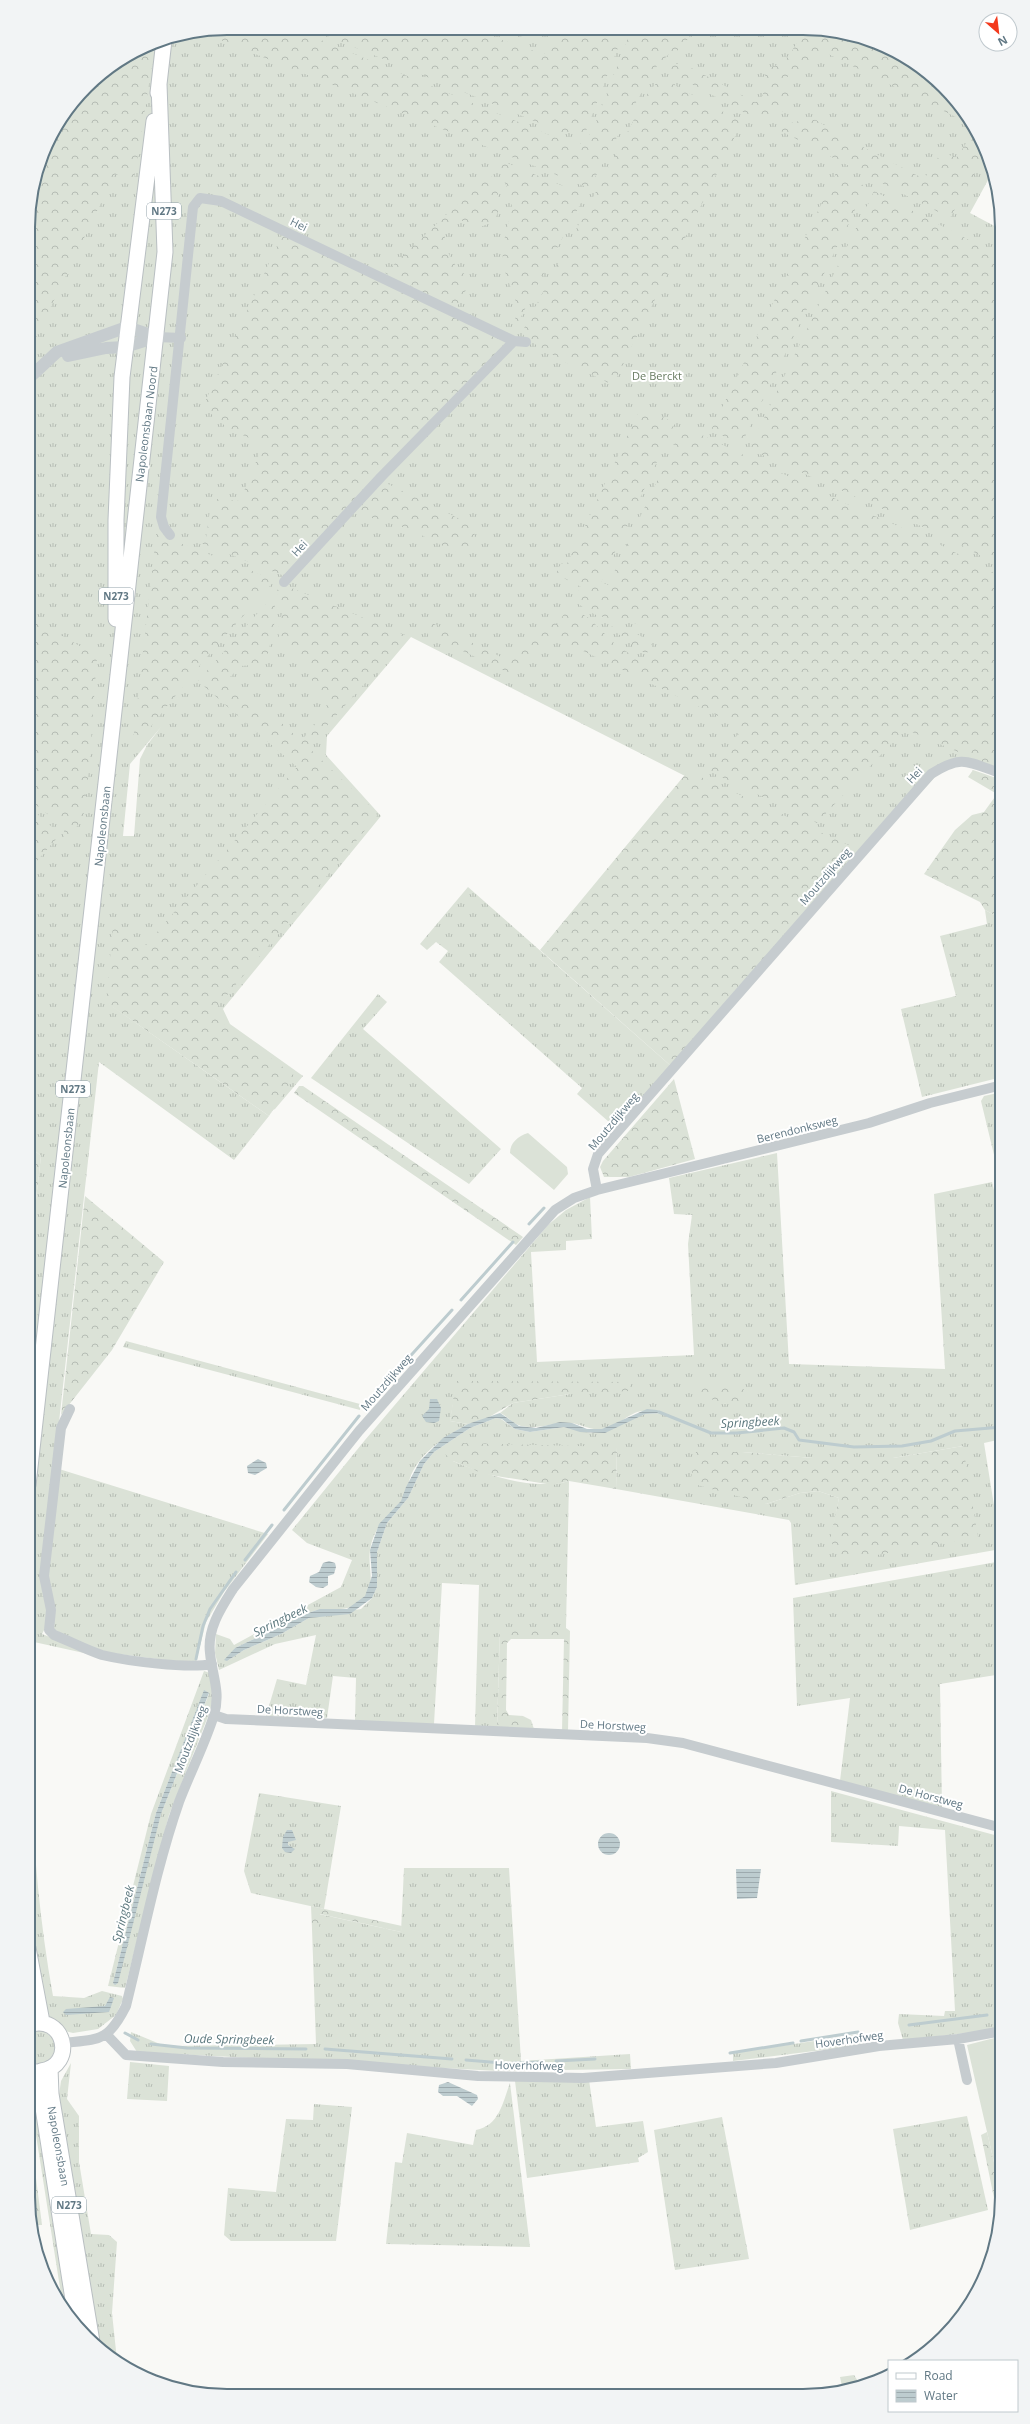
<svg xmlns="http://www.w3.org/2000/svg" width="1030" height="2424" font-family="'Open Sans',sans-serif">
<defs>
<pattern id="grass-tufts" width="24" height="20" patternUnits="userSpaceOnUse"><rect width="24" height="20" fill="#dbe2d7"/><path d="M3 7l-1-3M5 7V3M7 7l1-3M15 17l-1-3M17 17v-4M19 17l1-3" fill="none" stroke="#b5bcb4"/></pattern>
<pattern id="forest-crowns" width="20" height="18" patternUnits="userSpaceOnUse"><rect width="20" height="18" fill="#dbe2d7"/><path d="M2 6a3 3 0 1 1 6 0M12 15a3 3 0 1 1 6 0" fill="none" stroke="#b5bcb4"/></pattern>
<pattern id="water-rules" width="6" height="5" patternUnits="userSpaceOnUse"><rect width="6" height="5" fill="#bdcccf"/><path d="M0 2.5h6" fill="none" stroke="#9daaae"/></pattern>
</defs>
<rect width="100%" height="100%" fill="#f9f9f6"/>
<path fill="url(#grass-tufts)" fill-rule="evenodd" d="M 227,28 L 842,32 L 891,49 L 944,86 L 975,128 L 993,171 L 970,213 L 1002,230 L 1002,770 L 965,760 L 941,771 L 865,850 L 680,1057 L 691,779 L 411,637 L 327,736 L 326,755 L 381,816 L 223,1009 L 230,1024 L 303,1076 L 275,1109 L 267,1113 L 106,1002 L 269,1116 L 234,1160 L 99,1062 L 42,1575 L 49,1611 L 47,1624 L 42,1634 L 102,1657 L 34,1642 C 29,1668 31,1697 31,1724 C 30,1815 37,1906 53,1996 L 84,1998 L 102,1991 L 122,1996 L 123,1999 L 116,2015 L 98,2029 L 73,2033 L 65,2031 L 50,2019 L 45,2011 L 28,1917 L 28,1557 L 109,804 L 28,1446 L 28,1269 L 41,1156 L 28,1145 L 28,214 L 49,139 L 96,78 L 151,43 ZM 161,727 L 147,745 L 140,759 L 134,836 L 123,836 L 130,764 Z
M 468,887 L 671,1066 L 617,1129 L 577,1094 L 582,1088 L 439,962 L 448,951 L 436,942 L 427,950 L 420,944 Z
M 985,910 L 1002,919 L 1002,1077 L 922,1097 L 901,1009 L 956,996 L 940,936 L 987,924 Z
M 378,994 L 387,1002 L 363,1029 L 501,1149 L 469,1184 L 311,1078 Z
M 1002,1092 L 1002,1158 L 995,1159 L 981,1101 L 984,1096 Z
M 777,1153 L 789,1364 L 945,1369 L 934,1194 L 992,1182 L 1002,1223 L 1002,1439 L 984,1443 L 1001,1549 L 795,1585 L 791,1523 L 789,1520 L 616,1489 L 617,1447 L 453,1461 C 486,1475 534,1491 569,1481 L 566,1628 L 570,1631 L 500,1631 L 497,1728 L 475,1727 L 479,1585 L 442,1583 L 434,1724 L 355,1721 L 356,1678 L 333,1676 L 327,1718 L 266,1716 L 277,1679 L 306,1685 L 316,1635 L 275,1644 L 219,1670 L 215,1653 L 216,1634 L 230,1639 L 234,1645 L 341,1587 L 352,1560 L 307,1543 L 292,1530 L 365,1440 L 548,1225 L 566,1210 L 590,1197 L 592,1239 L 566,1241 L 566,1250 L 531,1252 L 537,1362 L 694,1355 L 688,1244 L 692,1215 L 674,1214 L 669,1178 ZM 457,1381 L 570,1394 L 513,1403 L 500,1413 C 508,1416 512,1424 521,1426 C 538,1430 552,1422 569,1423 C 581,1423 589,1431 602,1429 C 629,1424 628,1404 662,1413 L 645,1414 L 591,1433 L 564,1427 L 530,1432 L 515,1429 L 501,1419 L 496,1418 L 470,1428 L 434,1452 L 424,1464 L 408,1498 L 387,1523 L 377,1552 L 377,1587 L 372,1598 L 361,1609 L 309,1618 L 281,1634 L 244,1650 L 227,1661 L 235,1648 L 311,1612 C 327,1606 343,1614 358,1603 C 379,1588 367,1570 370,1550 C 374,1525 387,1520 401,1502 C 407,1494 408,1480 413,1471 C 425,1449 447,1436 468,1424 L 450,1421 ZM 963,1446 L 831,1540 L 839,1498 L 818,1491 L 800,1493 L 766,1504 L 696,1452 L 742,1452 L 813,1458 L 893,1458 Z
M 126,1341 L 360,1404 L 360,1410 L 123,1347 Z
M 59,1469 L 268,1534 L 224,1592 L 206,1622 L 196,1662 L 181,1662 L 103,1652 L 53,1630 L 47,1575 Z
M 1002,1561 L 1002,1674 L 940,1684 L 942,1809 L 840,1781 L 850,1698 L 797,1706 L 793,1598 Z
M 204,1671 L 210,1673 L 213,1698 L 209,1714 L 169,1815 L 125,1988 L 108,1986 L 151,1814 ZM 204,1691 L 209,1694 L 161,1814 L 113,1983 L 156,1813 Z
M 831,1791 L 1002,1837 L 1002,2027 L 986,2031 L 903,2040 L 898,2023 L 899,2014 L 944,2016 L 945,2011 L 955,2011 L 945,1830 L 899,1826 L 898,1846 L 831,1842 Z
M 259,1793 L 341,1806 L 324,1909 L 251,1893 L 244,1871 Z
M 404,1868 L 509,1868 L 521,2061 L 630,2054 L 631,2069 L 499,2071 L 137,2052 L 130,2041 L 131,2032 L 160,2044 L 176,2046 L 316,2044 L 312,1929 L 319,1929 L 319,1914 L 401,1932 Z
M 39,2030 C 73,2039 46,2077 28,2059 L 28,2035 Z
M 861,2034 L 863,2045 L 733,2061 L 733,2053 Z
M 130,2062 L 169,2066 L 167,2101 L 127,2099 Z
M 71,2063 L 67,2099 L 79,2116 L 79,2162 L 91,2234 L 109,2235 L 117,2242 L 112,2313 L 117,2360 L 97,2345 L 54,2096 L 59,2095 L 61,2081 Z
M 589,2080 L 596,2127 L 643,2121 L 648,2152 L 638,2158 L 639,2162 L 527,2178 L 515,2081 Z
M 510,2083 L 530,2247 L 386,2244 L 395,2162 L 402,2163 L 407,2133 L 473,2145 L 476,2130 C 499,2126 503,2102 510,2083 Z
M 28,2084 L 37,2087 L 71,2317 L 63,2307 Z
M 314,2104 L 352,2107 L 336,2241 L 231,2241 L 224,2235 L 228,2188 L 276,2192 L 286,2119 L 313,2120 Z
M 967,2116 L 988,2210 L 910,2230 L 893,2129 Z
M 722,2117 L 749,2259 L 675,2270 L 654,2130 Z
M 854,2375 L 861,2386 L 843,2391 L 840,2377 Z"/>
<path fill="url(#forest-crowns)" d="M 227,28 L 292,28 L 559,139 L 580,144 L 592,132 L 631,30 L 692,31 L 683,48 L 669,54 L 655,68 L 589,188 L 203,33 Z
M 310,29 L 473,30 L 543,54 L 545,53 L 554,30 L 624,32 L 586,131 L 576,134 L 561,132 Z
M 502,30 L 542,30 L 537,42 Z
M 792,31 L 832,32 L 852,40 L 865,40 L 883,46 L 901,56 L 944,86 L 974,126 L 820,50 L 804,69 L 788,75 L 786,80 C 796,108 788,108 764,123 L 664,69 L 673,64 L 684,64 L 755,102 C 768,98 763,80 766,70 C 786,61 789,58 799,38 Z
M 159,41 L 151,71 L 134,180 L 115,174 L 28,354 L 28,214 L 49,139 L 96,78 L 151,43 Z
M 669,82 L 742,122 L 613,385 L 565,362 L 525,338 L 522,332 L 649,91 L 657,83 Z
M 808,119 L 816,120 L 838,134 L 924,179 L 941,153 L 957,157 L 976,128 L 986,154 L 950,218 L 777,129 L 782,125 Z
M 502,161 L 585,195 L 515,328 L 516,302 L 504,269 L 502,249 L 512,208 L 510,194 L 497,166 Z
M 838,170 L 866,187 L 741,445 L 711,430 Z
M 490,173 C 497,191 505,204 493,222 L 480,227 C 470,223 450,213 446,229 C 442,242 449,259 459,269 C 464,275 469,275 471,285 L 460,297 L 457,309 L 385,273 Z
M 874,191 L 1002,257 L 1002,567 L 943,536 L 749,449 Z
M 282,235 L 505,341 L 506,345 L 289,574 L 282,575 L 201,543 L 206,538 L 210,510 L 216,499 L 240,501 L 262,447 L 260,443 C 241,434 212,424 205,402 Z
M 641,407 L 675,423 L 601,582 L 608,585 L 683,426 L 838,500 L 939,544 L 1002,577 L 1002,771 L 905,729 L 817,823 L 709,771 L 743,728 L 550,635 L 513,675 L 427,634 L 432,623 L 509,661 L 548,620 L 557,624 L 567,610 L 573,609 L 589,618 L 614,643 L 637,659 L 646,661 L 658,657 L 662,648 C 651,616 618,624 594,614 C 587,610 580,605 573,600 L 581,587 L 556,574 L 561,563 L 566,565 L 568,562 Z
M 384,482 L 472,525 L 475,536 L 464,553 L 451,550 L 409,529 L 355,513 Z
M 157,527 L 166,537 L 172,540 L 275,580 L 205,659 L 132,750 Z
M 282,584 L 407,636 L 308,747 L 376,812 L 377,816 L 213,1012 L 215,1017 L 295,1076 L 269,1116 L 106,1002 L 113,925 L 142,950 L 297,767 L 198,681 L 271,598 C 272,601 275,604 275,607 C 278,614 268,654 265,664 L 241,666 L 228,679 L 270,719 L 283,724 L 301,741 L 328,709 L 325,702 L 312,688 L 312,673 L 284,647 L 279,637 L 278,630 L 283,609 L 276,592 Z
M 28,616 L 97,656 L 89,770 L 83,819 L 64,842 L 64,831 L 62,825 L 28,799 Z
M 608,626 C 626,628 638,633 652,644 L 652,650 L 646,653 L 641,651 Z
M 973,770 L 1002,780 L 1002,894 L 1000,898 L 1002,919 L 985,910 L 980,902 L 924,874 L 955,830 L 972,815 L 984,812 L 997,794 L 968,777 Z
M 688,771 L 857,849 L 671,1066 L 540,950 Z
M 28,806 L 58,832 L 58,837 L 28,871 Z
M 674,1079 L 695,1159 L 629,1177 L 604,1177 L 600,1167 L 603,1161 Z
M 299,1086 L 303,1086 L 523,1237 L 516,1245 L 294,1093 Z
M 28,1145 L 41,1156 L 28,1269 Z
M 85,1196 L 164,1262 L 112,1350 L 61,1415 Z
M 456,1381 L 630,1382 L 630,1391 L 570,1394 L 513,1403 L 484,1420 L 468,1424 L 450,1421 Z
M 688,1383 L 744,1383 L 743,1404 L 719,1404 Z
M 460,1443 L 617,1447 L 616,1489 L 569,1481 L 553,1485 L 484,1474 L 453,1461 L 445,1454 L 447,1448 Z
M 963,1446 L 978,1537 L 843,1561 L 830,1540 L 839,1498 L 818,1491 L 800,1493 L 766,1504 L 690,1483 L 696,1452 L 742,1452 L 813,1458 L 893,1458 Z
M 500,1631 L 570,1631 L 568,1731 L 562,1731 L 564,1639 L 511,1639 L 507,1643 L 506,1710 L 509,1715 L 523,1716 L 531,1720 L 534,1729 L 497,1728 Z
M 311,1906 L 402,1926 L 401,1932 L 320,1914 L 319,1929 L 312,1929 Z
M 28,2123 L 29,2123 L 42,2225 L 32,2225 L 28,2187 Z
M 987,2132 L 999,2184 L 1002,2184 L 1002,2210 L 999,2222 L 981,2135 Z"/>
<path fill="#dbe2d7" d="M 528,1133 L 567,1167 L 568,1174 L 554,1190 L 510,1153 C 510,1143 518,1136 528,1133 Z
M 1002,2036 L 1002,2184 L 999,2184 L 967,2045 Z"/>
<path fill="url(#water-rules)" d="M 430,1399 L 437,1399 L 441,1408 L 439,1421 L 434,1423 L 426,1422 L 422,1416 L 429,1409 Z
M 647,1409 L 657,1410 L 663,1413 L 645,1414 L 605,1433 L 580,1432 L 564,1427 L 530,1432 L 515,1429 L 502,1419 L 496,1418 L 470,1428 L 434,1452 L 424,1464 L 408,1498 L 387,1523 L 377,1552 L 377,1587 L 372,1598 L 350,1614 L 309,1618 L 281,1634 L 244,1650 L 227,1661 L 224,1660 L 235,1648 L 311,1612 L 320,1609 L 347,1609 L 365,1596 L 372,1576 L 370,1550 L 379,1524 L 401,1501 L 406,1487 L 420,1461 L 443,1438 L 468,1424 L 500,1413 L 519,1426 L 536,1428 L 560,1422 L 572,1423 L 587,1429 L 602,1429 Z
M 258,1459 L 266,1463 L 267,1468 L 255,1475 L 248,1473 L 247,1466 Z
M 329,1561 L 335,1563 L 336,1567 L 334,1574 L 328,1576 L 328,1585 L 323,1588 L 316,1587 L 309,1582 L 310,1576 L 319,1572 L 323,1563 Z
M 204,1690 L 209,1693 L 161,1814 L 118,1983 L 115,1985 L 113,1983 L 156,1813 Z
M 287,1830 L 292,1830 L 296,1840 L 288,1842 L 288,1845 L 295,1849 L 291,1853 L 285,1852 L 282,1848 L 283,1837 Z
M598 1844a11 11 0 1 1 22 0a11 11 0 1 1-22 0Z
M 736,1869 L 761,1869 L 757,1898 L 737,1899 Z
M 110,1997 L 114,1998 L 109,2012 L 66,2015 L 63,2012 L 66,2009 L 105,2006 Z
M 448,2082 L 477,2095 L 478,2099 L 472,2106 L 457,2096 L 443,2096 L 438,2092 L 439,2085 Z"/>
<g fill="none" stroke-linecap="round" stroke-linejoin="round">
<path stroke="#bdcccf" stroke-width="3" d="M 529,1224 L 544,1208
M 461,1300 L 513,1242
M 404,1363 L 452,1310
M 659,1412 L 711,1433 L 737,1433 L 784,1428 L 794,1432 L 799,1440 L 854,1447 L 902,1446 L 931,1441 L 955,1431 L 1002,1427
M 284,1510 L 359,1416
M 245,1560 L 272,1525
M 196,1659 L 203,1626 L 210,1609 L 236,1572
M 1001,2011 L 1002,2011
M 909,2025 L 987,2015
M 125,2033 L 138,2040
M 801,2041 L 858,2032
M 151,2044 L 187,2048 L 306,2049
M 325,2049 L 452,2059
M 730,2053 L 793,2043
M 466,2060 L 502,2063
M 556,2061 L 595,2059
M 513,2063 L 542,2062"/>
<g stroke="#b9bfc2" stroke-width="17">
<path id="primary" d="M 158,93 L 164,40
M 116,619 L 116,520 L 122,377 L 154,121
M 28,1485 L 165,252 L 159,84
M 28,1948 L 42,2022
M 28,2025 C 65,2012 77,2066 41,2071
M 50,2068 L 51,2094 L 92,2342
M 33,2071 L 41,2095 L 77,2325"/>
</g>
<path stroke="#c6cccf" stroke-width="10" d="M 157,337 L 181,338
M 170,535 L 164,527 L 161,517 L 193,207 L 200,198 L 221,201 L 514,341 L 526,342
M 284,582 L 381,477 L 514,341
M 597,1190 L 593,1169 L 598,1154 L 931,774 C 963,754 968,762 1002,774
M 70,1409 L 61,1428 L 44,1576 L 51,1610 L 49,1630 L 54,1635 C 70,1641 86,1650 102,1655 C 127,1661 188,1669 212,1664
M 214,1715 L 226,1719 L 647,1738 L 683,1743 L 1002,1828
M 106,2034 L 126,2055 L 223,2062 L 347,2064 L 478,2076 L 583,2078 L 776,2063 L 879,2046 L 958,2039 L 1002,2031
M 958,2039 L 967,2080
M 63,2043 C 100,2039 108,2042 126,2006 C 143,1938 156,1868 179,1802 C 190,1773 205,1744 214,1715 C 221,1692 212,1675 210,1653 C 207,1629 221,1608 233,1589 L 359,1431 L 555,1210 L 574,1198 L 597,1190 L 869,1123 L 930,1103 L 1002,1085"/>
<path stroke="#c6cccf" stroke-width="12" d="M 68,356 L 106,348 L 125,347 L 157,337
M 28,379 L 57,352 L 127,327 L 157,337"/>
<use href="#primary" stroke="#fff" stroke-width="15"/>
</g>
<g text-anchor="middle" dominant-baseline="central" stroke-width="4" stroke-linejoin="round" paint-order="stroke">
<g fill="#fff" stroke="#90a0a9" stroke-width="1">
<rect x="147" y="203" width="34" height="16" rx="3"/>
<rect x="99" y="588" width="34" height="16" rx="3"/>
<rect x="56" y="1081" width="34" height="16" rx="3"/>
<rect x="52" y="2197" width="34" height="16" rx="3"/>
</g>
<g font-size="10" font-weight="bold" fill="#617884">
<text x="164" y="211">N273</text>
<text x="116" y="596">N273</text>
<text x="73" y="1089">N273</text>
<text x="69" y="2205">N273</text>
</g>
<g font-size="11" fill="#617884" stroke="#fff">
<text transform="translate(299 224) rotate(26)">Hei</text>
<text transform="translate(146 424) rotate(-83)">Napoleonsbaan Noord</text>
<text transform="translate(299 548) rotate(-47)">Hei</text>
<text transform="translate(914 775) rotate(-47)">Hei</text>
<text transform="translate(102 826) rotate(-84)">Napoleonsbaan</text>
<text transform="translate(825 876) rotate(-49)">Moutzdijkweg</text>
<text transform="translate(613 1121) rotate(-50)">Moutzdijkweg</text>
<text transform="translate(797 1129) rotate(-14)">Berendonksweg</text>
<text transform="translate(66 1148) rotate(-84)">Napoleonsbaan</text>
<text transform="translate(386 1382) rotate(-49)">Moutzdijkweg</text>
<text transform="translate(290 1710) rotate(3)">De Horstweg</text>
<text transform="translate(613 1725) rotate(3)">De Horstweg</text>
<text transform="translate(190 1739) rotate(-69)">Moutzdijkweg</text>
<text transform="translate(931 1796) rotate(15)">De Horstweg</text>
<text transform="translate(849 2039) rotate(-8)">Hoverhofweg</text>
<text transform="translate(529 2065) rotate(1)">Hoverhofweg</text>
<text transform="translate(59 2146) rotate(80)">Napoleonsbaan</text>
</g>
<g font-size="11" fill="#687b61" stroke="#fff">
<text x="657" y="375">De Berckt</text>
</g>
<g font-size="12" font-style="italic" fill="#5c787e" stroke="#fff">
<text transform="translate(750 1422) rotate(-3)">Springbeek</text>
<text transform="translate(280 1620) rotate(-26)">Springbeek</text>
<text transform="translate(123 1914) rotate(-76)">Springbeek</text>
<text transform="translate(229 2039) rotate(1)">Oude Springbeek</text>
</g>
</g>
<path d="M0 0H1030V2424H0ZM227 35H803A192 192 0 0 1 995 227V2197A192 192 0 0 1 803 2389H227A192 192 0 0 1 35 2197V227A192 192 0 0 1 227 35Z" fill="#f2f4f5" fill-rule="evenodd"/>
<path fill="none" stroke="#617884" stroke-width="2" d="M227 35H803A192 192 0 0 1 995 227V2197A192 192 0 0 1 803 2389H227A192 192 0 0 1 35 2197V227A192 192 0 0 1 227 35Z"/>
<rect x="888" y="2360" width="130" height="52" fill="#ffffff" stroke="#c0c9ce"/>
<rect x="896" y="2373" width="20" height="6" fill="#ffffff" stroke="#c0c9ce"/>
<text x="924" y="2380" font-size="12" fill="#617884">Road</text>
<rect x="896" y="2390" width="20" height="12" fill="url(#water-rules)" stroke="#c0c9ce"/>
<text x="924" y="2400" font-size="12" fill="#617884">Water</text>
<g transform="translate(998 32) rotate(152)"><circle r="19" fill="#ffffff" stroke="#c0c9ce"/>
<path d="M0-3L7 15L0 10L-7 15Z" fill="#f33a1d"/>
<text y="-6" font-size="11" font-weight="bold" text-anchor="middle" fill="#617884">N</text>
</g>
</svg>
